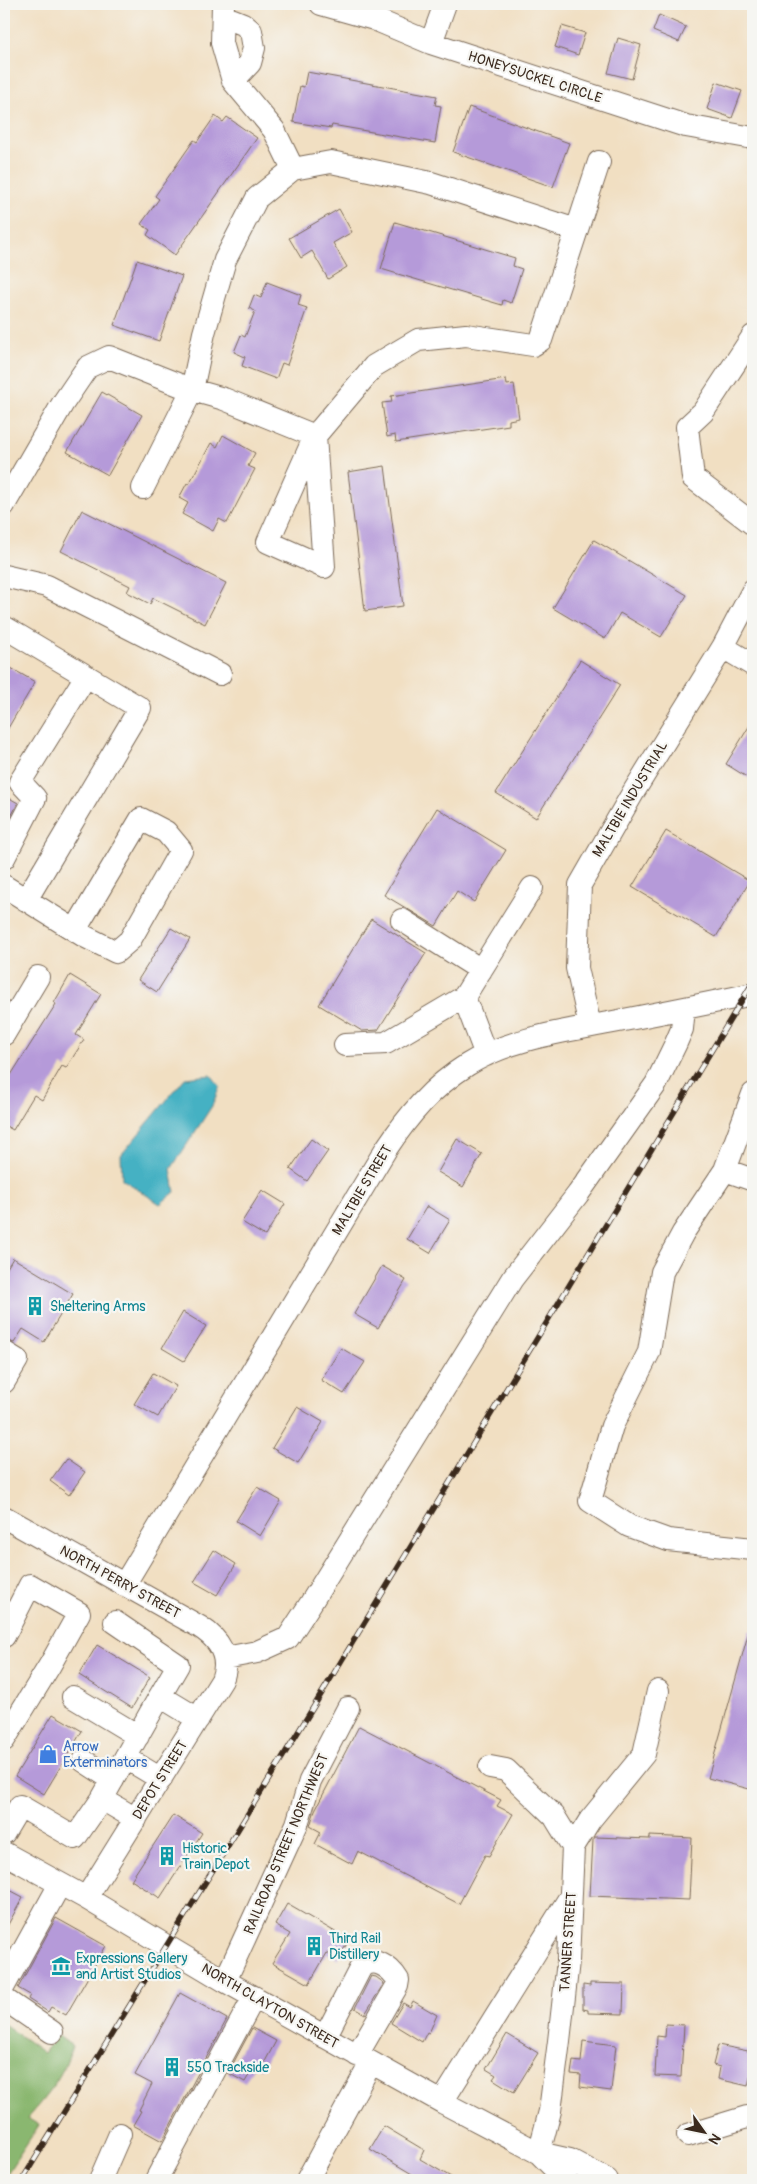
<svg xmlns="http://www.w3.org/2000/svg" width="757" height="2184" font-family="Pangolin,sans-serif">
<rect width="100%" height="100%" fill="#f6f6f2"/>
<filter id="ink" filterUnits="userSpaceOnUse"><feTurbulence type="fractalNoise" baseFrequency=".02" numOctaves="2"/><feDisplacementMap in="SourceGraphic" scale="10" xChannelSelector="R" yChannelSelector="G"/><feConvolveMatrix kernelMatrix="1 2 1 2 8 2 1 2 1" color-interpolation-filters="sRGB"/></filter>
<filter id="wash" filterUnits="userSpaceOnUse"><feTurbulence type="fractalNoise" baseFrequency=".0096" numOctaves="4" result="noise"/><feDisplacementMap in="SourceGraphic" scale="20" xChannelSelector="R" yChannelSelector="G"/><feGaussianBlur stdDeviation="1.12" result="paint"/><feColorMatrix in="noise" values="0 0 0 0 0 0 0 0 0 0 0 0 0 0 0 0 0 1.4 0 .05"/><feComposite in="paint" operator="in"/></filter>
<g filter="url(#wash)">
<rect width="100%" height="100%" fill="#f1dfc2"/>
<path fill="#8ab76f" stroke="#627046" d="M 4,2024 L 44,2053 L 57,2035 L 72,2046 C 64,2075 47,2096 27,2118 L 39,2125 L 4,2178 Z"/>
<path fill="#45b1c3" stroke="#406e70" d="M 211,1075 L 220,1086 L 212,1106 L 171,1169 L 175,1192 L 160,1204 L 122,1179 L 121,1155 L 185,1078 Z"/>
<g id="blocks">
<path fill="#b59ad9" d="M 659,15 L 686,27 L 679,42 L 653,31 Z
M 562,26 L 585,33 L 578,55 L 555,47 Z
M 618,38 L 641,45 L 632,79 L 608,73 Z
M 307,72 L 437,96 L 435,105 L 441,106 L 435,143 L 332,125 L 331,128 L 293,122 L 300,86 L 304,87 Z
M 716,82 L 742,91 L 732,118 L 707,109 Z
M 469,107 L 569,143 L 553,187 L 453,152 Z
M 215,116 L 223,122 L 227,117 L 257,138 L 175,255 L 147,235 L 150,230 L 141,224 L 159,199 L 155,196 L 194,140 L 197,142 Z
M 339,209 L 352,232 L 333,243 L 347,267 L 328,279 L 312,251 L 301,258 L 289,238 Z
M 395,222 L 515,258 L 513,266 L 522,269 L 511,303 L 503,300 L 502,305 L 381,269 Z
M 137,260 L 182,276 L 159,341 L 114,325 Z
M 267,282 L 301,295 L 298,305 L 307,308 L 287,365 L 282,363 L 276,379 L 242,366 L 245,357 L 234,352 L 241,335 L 245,337 L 255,311 L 249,308 L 254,295 L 261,298 Z
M 506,379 L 507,385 L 514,384 L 519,418 L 509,420 L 509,425 L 396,442 L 395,435 L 387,437 L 382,403 L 392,402 L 391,396 Z
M 102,392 L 142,415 L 108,475 L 67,452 Z
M 223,435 L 255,453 L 248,466 L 255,469 L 227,523 L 219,519 L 213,531 L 182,514 L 188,503 L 179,498 L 187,483 L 189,484 L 211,443 L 217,447 Z
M 385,466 L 403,606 L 365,611 L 348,472 Z
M 82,510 L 226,583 L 205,624 L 153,598 L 150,604 L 127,592 L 130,586 L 61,551 Z
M 594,540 L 687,595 L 661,637 L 620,613 L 605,639 L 553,608 Z
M 580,660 L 620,685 L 536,818 L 496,793 Z
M 4,664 L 35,682 L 4,735 Z
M 753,720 L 753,781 L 726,764 Z
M 4,795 L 18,803 L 4,830 Z
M 437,808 L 506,850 L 474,902 L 457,891 L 436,926 L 384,895 Z
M 666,831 L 750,881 L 716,937 L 632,887 Z
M 371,919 L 426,953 L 378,1030 L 362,1031 L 319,1005 Z
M 171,928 L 190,939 L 157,992 L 138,980 Z
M 70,975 L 101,994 L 76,1035 L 84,1040 L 66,1068 L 62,1066 L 42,1100 L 34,1095 L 13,1130 L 4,1125 L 4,1086 L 56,1004 L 54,1003 Z
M 311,1139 L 328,1151 L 307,1181 L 290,1169 Z
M 457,1139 L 482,1154 L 463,1187 L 438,1172 Z
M 262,1190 L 285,1204 L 265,1236 L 242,1222 Z
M 427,1206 L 450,1220 L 430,1253 L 407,1239 Z
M 13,1258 L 73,1294 L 44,1342 L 23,1329 L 14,1343 L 4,1339 L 4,1273 Z
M 382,1266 L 406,1280 L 378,1328 L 354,1314 Z
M 183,1312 L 206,1326 L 184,1361 L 162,1348 Z
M 341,1348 L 365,1362 L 344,1394 L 321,1380 Z
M 153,1373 L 176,1386 L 158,1417 L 134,1404 Z
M 297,1407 L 323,1422 L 298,1463 L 272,1448 Z
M 66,1459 L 85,1472 L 69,1495 L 50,1481 Z
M 257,1487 L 281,1501 L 260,1536 L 236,1521 Z
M 214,1550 L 236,1564 L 217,1595 L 194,1582 Z
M 749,1631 L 753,1631 L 753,1790 L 708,1778 Z
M 97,1645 L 150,1677 L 132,1708 L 79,1675 Z
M 53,1714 L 82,1731 L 44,1794 L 15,1776 Z
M 359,1726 L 501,1800 L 497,1806 L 513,1814 L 489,1856 L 485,1855 L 459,1904 L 358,1851 L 352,1864 L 315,1844 L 321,1832 L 310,1826 L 315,1810 Z
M 173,1815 L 202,1833 L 160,1898 L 131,1880 Z
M 650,1836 L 692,1838 L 689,1900 L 590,1896 L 593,1840 L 595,1837 L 650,1839 Z
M 4,1887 L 23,1897 L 4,1932 Z
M 287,1904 L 349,1940 L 338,1959 L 327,1953 L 309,1984 L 272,1963 L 290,1934 L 275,1925 Z
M 56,1918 L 106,1946 L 66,2015 L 51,2007 L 48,2012 L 28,1999 L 30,1995 L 18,1988 Z
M 371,1976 L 376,1977 L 384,1983 L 365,2014 L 355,2008 Z
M 590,1983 L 624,1984 L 623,2014 L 588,2013 L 588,2010 L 583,2009 L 583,1985 L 590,1986 Z
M 180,1993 L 227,2019 L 162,2141 L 133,2125 L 141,2111 L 139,2110 L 152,2084 L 135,2075 Z
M 413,2001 L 437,2015 L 429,2033 L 427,2032 L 422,2042 L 391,2023 L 403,2003 L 410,2007 Z
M 666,2024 L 684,2025 L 681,2077 L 655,2076 L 657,2036 L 665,2037 Z
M 252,2028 L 276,2041 L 261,2069 L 254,2066 L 245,2082 L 228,2073 Z
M 507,2034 L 538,2053 L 514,2092 L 493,2079 L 496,2075 L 486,2069 Z
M 583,2041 L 616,2045 L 611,2091 L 580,2087 L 581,2075 L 571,2074 L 573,2061 L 581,2062 Z
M 718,2045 L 753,2052 L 753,2064 L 748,2086 L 718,2079 L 720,2067 L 713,2065 Z
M 384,2126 L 424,2150 L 420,2159 L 456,2180 L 422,2180 L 370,2149 Z"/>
</g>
</g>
<g filter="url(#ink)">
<use href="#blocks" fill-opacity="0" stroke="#7b6957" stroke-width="1"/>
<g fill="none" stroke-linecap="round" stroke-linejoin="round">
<g stroke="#7b6957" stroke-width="24">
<path id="minor" d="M 223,4 L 222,43 L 233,81 L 274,130 L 293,169 L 257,198 L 225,260 L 204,333 L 192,390 L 224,399 L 315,436 L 374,366 L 418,340 L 466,335 L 533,345 L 541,340 L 599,162
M 321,4 L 374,19 L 431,43 L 686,126 L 753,138
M 223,16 L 243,24 L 251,31 L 254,48 L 250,63 L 233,81
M 431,43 L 445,4
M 293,169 L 331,162 L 431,183 L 576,230
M 753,336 L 703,412 L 687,427 L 693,478 L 753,524
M 315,436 L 324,567 L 268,542 Z
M 4,505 L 63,403 L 84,372 L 88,367 L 109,357 L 192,390 L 143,488
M 4,576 L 47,586 L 220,674
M 4,627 L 140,708 L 26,900
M 723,647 L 753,665
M 4,858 L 35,798 L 20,782 L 86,676
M 4,886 L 84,936 L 116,952 L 130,940 L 181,850 L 166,832 L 141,819 L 75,930
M 402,920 L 481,970
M 590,1026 L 577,968 L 580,885 L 634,791 L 723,647 L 753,590
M 4,1034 L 38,977
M 345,1045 L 386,1043 L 464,997
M 486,1055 L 464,997 L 532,888
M 725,1170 L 753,1094
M 753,1180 L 725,1170 L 683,1233 L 662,1272 L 649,1352 L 612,1426 L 590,1501 L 629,1526 L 668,1540 L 753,1549
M 4,1352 L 17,1360 L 4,1382
M 4,1517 L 200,1627 C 219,1639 231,1657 222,1680 L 86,1898
M 124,1585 L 386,1149 C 408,1116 432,1087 467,1065 C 509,1039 560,1032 608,1023 C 656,1014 705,1004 753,994
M 115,1622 L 178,1665 L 160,1696 L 198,1719
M 4,1636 L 30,1585 L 79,1613 L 50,1665 L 4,1740
M 225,1658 L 257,1652 L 288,1638 L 309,1606 L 512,1279 L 578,1194 L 656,1084 L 676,1043 L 682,1029 L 684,1008
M 73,1697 L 138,1736
M 126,1758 L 161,1779
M 84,1761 L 113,1780
M 490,1767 L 506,1770 L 554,1816 L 573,1847 L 568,1961 L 559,2041 L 550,2111 L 539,2153
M 102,1799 L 136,1819
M 4,1833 L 20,1806 L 75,1838 L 102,1799 L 160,1696
M 573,1847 L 590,1820 L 644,1754 L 658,1691
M 4,1853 L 86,1898 L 225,1981 L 442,2102 L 539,2153 L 570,2160 L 607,2180
M 225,1981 L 297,1824 L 310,1781 L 348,1708
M 4,1986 L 60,1884
M 4,1999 L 52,2032
M 325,2037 L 361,1967 C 375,1956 390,1967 398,1980 L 397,1986 L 357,2055
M 442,2102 L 570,1897
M 688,2135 L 747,2117 L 753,2118
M 539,2153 L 566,2180
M 100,2180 L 120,2134
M 156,2180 L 254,1997
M 307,2180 L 371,2063"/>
</g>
<use href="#minor" stroke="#fff" stroke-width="22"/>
<g stroke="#3b2a1e" stroke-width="5.5">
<path id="rail" d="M 22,2180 L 311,1711 L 753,982"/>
</g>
<use href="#rail" stroke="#f6f6f2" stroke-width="4" stroke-dasharray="11" stroke-linecap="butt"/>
</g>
</g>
<defs>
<g id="building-bare" transform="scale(1.5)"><path d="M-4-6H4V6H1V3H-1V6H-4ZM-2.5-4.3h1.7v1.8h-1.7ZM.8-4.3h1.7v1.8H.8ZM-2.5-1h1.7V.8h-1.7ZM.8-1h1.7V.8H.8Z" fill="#0f9aa8" stroke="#f6f6f2" stroke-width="2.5" paint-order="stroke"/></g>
<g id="shop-bare" transform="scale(1.5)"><path d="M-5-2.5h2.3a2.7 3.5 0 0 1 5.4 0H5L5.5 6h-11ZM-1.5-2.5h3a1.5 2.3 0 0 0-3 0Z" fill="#3f7fe0" stroke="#f6f6f2" stroke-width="2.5" paint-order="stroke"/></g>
<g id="museum-bare" transform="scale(1.5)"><path d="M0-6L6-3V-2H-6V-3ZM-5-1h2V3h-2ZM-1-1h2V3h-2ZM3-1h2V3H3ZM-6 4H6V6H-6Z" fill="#0f9aa8" stroke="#f6f6f2" stroke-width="2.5" paint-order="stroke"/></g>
</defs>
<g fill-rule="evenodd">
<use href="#building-bare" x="35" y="1306"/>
<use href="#shop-bare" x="48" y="1754"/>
<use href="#building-bare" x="167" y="1856"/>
<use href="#building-bare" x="314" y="1946"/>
<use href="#museum-bare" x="61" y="1966"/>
<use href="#building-bare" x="172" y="2067"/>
</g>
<g text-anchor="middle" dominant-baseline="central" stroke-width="4.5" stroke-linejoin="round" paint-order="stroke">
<g font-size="14" fill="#3b2a1e" stroke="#f6f6f2">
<text transform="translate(535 77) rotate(18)">HONEYSUCKEL CIRCLE</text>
<text transform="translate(630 799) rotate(-59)">MALTBIE INDUSTRIAL</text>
<text transform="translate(362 1190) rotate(-59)">MALTBIE STREET</text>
<text transform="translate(120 1582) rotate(29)">NORTH PERRY STREET</text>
<text transform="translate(160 1780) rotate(-58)">DEPOT STREET</text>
<text transform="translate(286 1844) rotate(-67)">RAILROAD STREET NORTHWEST</text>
<text transform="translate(568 1942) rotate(-86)">TANNER STREET</text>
<text transform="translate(270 2006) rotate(30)">NORTH CLAYTON STREET</text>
</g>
<g font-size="14" fill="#0d838f" stroke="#f6f6f2" text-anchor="start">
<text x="50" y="1306">Sheltering Arms</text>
<text x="182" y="1848">Historic<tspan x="182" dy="16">Train Depot</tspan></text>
<text x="329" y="1938">Third Rail<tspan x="329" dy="16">Distillery</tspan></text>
<text x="76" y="1958">Expressions Gallery<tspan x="76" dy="16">and Artist Studios</tspan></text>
<text x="187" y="2067">550 Trackside</text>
</g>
<g font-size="14" fill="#366cbe" stroke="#f6f6f2" text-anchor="start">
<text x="63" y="1746">Arrow<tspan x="63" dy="16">Exterminators</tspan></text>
</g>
</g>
<rect width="757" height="2184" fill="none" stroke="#f6f6f2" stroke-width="20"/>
<g transform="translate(704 2132) rotate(123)" stroke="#f6f6f2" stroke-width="4" paint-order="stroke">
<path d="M0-4L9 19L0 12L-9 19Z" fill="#3b2a1e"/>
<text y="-8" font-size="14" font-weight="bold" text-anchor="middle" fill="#3b2a1e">N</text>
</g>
</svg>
